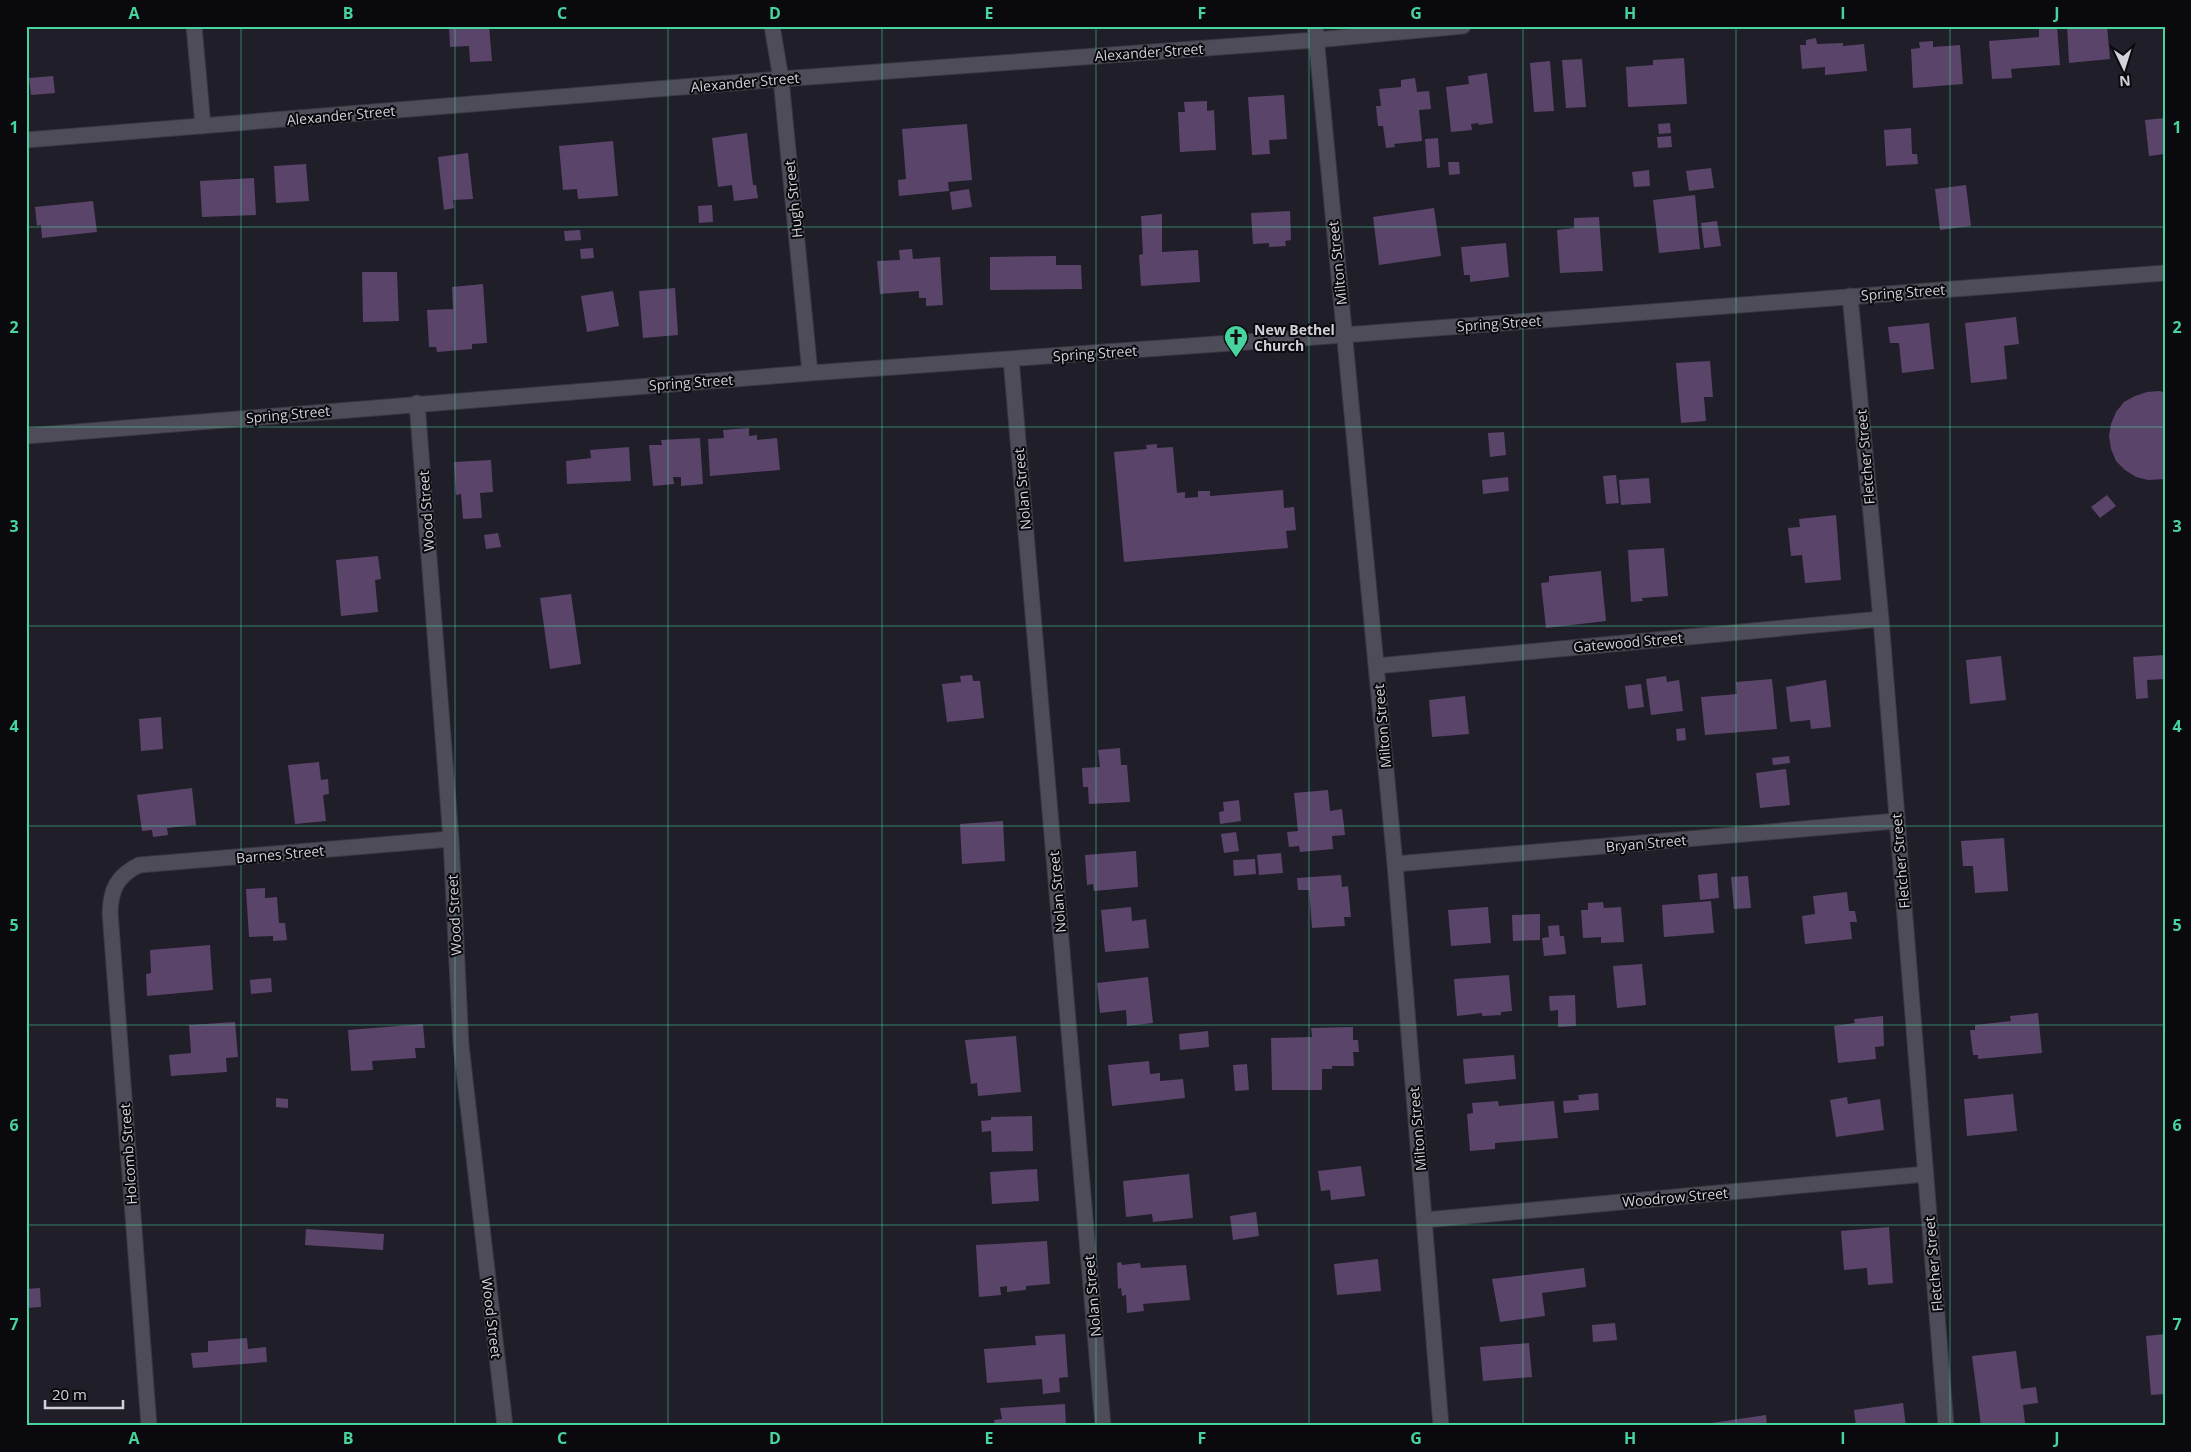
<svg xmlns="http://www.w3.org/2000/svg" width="2191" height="1452" font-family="'Open Sans',sans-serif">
<rect width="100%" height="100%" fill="#201e29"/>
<path fill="#5b446a" d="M 449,26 L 489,26 L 492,61 L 470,62 L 469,46 L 450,47 Z
M 2039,26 L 2057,26 L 2060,65 L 2011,69 L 2012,78 L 1992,79 L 1989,41 L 2039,37 Z
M 2067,26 L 2107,26 L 2110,59 L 2069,63 Z
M 1816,38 L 1817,44 L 1843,43 L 1843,46 L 1864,44 L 1867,71 L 1825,75 L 1825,67 L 1802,69 L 1800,45 L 1806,45 L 1806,40 Z
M 1933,41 L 1933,47 L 1960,45 L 1963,84 L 1913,88 L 1911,49 L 1920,48 L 1919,42 Z
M 1684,58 L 1687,104 L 1628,107 L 1626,67 L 1653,65 L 1653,60 Z
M 1582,59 L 1586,107 L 1566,108 L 1562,60 Z
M 1550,61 L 1554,111 L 1534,112 L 1530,63 Z
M 1487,73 L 1493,123 L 1479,125 L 1478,123 L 1471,124 L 1472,130 L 1451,132 L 1446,87 L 1469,84 L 1468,76 Z
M 53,76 L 55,93 L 31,95 L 29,78 Z
M 1415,78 L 1417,92 L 1429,91 L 1431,109 L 1419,110 L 1422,141 L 1394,144 L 1395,147 L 1386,148 L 1383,126 L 1378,126 L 1376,106 L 1381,106 L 1379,89 L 1401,87 L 1401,80 Z
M 1284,95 L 1287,139 L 1269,140 L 1270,154 L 1252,155 L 1248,97 Z
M 1207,101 L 1207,111 L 1214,110 L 1216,150 L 1180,152 L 1178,112 L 1185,112 L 1184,102 Z
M 2165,118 L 2165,154 L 2149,156 L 2145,120 Z
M 1670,123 L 1671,133 L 1659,134 L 1658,124 Z
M 967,124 L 972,180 L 948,182 L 949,191 L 899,196 L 898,180 L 906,179 L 902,129 Z
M 1911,128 L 1912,154 L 1917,154 L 1918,164 L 1886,166 L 1884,130 Z
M 747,133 L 753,185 L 756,185 L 758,198 L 734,201 L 732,185 L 718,187 L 712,138 Z
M 1671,136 L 1672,147 L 1658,148 L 1657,137 Z
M 1438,138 L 1440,167 L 1427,168 L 1425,139 Z
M 613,141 L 618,196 L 578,199 L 577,189 L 563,190 L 559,146 Z
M 468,153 L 473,199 L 453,200 L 454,208 L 444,210 L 438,157 Z
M 1448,162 L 1459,162 L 1460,174 L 1449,175 Z
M 306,164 L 309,201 L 276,203 L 274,166 Z
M 1711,168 L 1714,188 L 1689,191 L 1686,171 Z
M 1649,170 L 1650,186 L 1634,187 L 1632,172 Z
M 254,178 L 256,215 L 202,217 L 200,181 Z
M 1966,185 L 1971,226 L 1940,230 L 1935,189 Z
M 969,189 L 972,207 L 952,210 L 950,192 Z
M 1695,195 L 1700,249 L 1659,253 L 1653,200 Z
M 93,201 L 97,232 L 42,238 L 41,225 L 37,226 L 35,207 Z
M 712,205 L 713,222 L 699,223 L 698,206 Z
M 1434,208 L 1441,256 L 1379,265 L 1373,217 Z
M 1290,211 L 1291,240 L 1285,241 L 1286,246 L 1269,247 L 1269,243 L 1253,244 L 1251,213 Z
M 1162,214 L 1162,252 L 1198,250 L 1200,282 L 1141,286 L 1139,255 L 1143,254 L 1141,216 Z
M 1599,217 L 1603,271 L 1560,273 L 1557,230 L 1574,228 L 1574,218 Z
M 1717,221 L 1721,246 L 1704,248 L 1701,223 Z
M 580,230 L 581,240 L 565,241 L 564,231 Z
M 1506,243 L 1509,277 L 1470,282 L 1470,275 L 1464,275 L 1461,247 Z
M 593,248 L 594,258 L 581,259 L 580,249 Z
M 912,249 L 913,259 L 940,257 L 943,305 L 926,306 L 926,298 L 919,298 L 919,291 L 880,294 L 877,261 L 900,260 L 899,250 Z
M 1056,256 L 1056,265 L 1081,265 L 1082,289 L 990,290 L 990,257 Z
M 362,272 L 397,272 L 399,321 L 363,322 Z
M 483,284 L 487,343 L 472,344 L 472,349 L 437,352 L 436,347 L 429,347 L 427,310 L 453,309 L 452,287 Z
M 675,288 L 678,335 L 643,338 L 639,291 Z
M 613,291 L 619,326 L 587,332 L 581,296 Z
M 2016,317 L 2019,344 L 2004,346 L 2007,379 L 1971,383 L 1965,323 Z
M 1929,323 L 1934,369 L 1902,373 L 1899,343 L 1890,343 L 1888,327 Z
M 1710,361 L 1713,397 L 1704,397 L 1706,421 L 1681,423 L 1676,363 Z
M 2160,391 L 2165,393 L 2165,479 L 2148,480 L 2136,477 L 2125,470 L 2116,461 L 2111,449 L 2109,436 L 2111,424 L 2116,412 L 2124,402 L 2135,396 L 2147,392 Z
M 749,428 L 749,436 L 757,435 L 757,440 L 777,438 L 780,470 L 710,476 L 708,439 L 724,438 L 723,430 Z
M 1504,432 L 1506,455 L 1490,457 L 1488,433 Z
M 700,438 L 703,484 L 681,486 L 681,477 L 673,477 L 674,484 L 653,486 L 649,445 L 662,445 L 661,440 Z
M 1157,444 L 1157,448 L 1173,447 L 1177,493 L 1185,492 L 1185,498 L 1198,497 L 1198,491 L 1210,491 L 1210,496 L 1283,490 L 1284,508 L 1294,507 L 1296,530 L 1286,531 L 1288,548 L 1124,562 L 1114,452 L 1147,449 L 1146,445 Z
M 629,447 L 631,481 L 567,484 L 566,461 L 591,458 L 590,450 Z
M 491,460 L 493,492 L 480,493 L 482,518 L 463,519 L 461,494 L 456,495 L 454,462 Z
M 1616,475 L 1619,503 L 1606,504 L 1603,476 Z
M 1508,477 L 1509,491 L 1483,494 L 1482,480 Z
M 1649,478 L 1651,503 L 1621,505 L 1619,480 Z
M 2107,495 L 2116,506 L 2100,518 L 2091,507 Z
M 1836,515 L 1841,580 L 1805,583 L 1802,555 L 1791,556 L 1788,528 L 1800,527 L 1799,519 Z
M 498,533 L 501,547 L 486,549 L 484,535 Z
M 1664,548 L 1668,596 L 1642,598 L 1643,601 L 1631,602 L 1628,550 Z
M 378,556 L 381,579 L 375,580 L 378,612 L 341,616 L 336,560 Z
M 1601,571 L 1606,621 L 1546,628 L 1541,583 L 1549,582 L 1549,576 Z
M 571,594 L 581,664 L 550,669 L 540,598 Z
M 2165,655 L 2165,679 L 2147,680 L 2148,698 L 2136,699 L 2133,657 Z
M 2001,656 L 2006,700 L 1970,704 L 1966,660 Z
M 972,675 L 973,681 L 980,681 L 984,718 L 947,722 L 942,684 L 961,682 L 960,676 Z
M 1666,676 L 1667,682 L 1679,680 L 1683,711 L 1651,715 L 1646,679 Z
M 1772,679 L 1777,729 L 1705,735 L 1701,697 L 1737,694 L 1736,682 Z
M 1826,680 L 1831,727 L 1811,729 L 1810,720 L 1790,722 L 1786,687 Z
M 1641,684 L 1644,707 L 1628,709 L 1625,686 Z
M 1465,696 L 1469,734 L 1432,737 L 1429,700 Z
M 161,717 L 163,749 L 141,751 L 139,719 Z
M 1685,728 L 1686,740 L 1677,741 L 1676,729 Z
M 1120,748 L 1121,765 L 1127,765 L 1130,802 L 1089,804 L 1088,787 L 1083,787 L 1082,768 L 1100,767 L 1098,750 Z
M 1789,756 L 1790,763 L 1773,765 L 1772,758 Z
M 319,762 L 321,780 L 328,779 L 329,794 L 323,795 L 326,821 L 295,824 L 288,765 Z
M 1786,769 L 1790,805 L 1760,808 L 1756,773 Z
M 192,788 L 196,825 L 167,828 L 168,835 L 153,837 L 152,830 L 142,831 L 137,795 Z
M 1328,790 L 1330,811 L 1342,809 L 1345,835 L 1332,836 L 1333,849 L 1300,852 L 1299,846 L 1289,847 L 1287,832 L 1298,831 L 1294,793 Z
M 1239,800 L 1241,821 L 1220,824 L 1219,812 L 1224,811 L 1223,802 Z
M 1003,821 L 1005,861 L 962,864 L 960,824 Z
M 1236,832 L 1239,851 L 1224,853 L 1221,834 Z
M 2004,838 L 2008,891 L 1975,893 L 1973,866 L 1963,866 L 1961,841 Z
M 1136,851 L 1138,887 L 1094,891 L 1093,884 L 1087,885 L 1085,855 Z
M 1281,853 L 1283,873 L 1259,875 L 1257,855 Z
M 1255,859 L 1256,874 L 1234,876 L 1233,860 Z
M 1717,873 L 1719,898 L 1700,900 L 1698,875 Z
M 1341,875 L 1342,887 L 1348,886 L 1351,917 L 1344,917 L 1345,926 L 1312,928 L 1309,890 L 1298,890 L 1297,878 Z
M 1748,876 L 1751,908 L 1734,909 L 1731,877 Z
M 265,888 L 265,898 L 277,897 L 279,923 L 285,923 L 287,940 L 273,941 L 273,936 L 249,937 L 246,889 Z
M 1847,892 L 1849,911 L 1855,911 L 1857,922 L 1850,922 L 1852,939 L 1805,944 L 1802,916 L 1815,914 L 1813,896 Z
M 1711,901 L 1714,933 L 1664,937 L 1662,905 Z
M 1603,902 L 1604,908 L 1621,907 L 1624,942 L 1601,943 L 1601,937 L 1583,938 L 1581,910 L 1588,910 L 1588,903 Z
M 1131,907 L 1132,921 L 1146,919 L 1149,948 L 1105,952 L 1101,910 Z
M 1488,907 L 1491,943 L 1451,946 L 1448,910 Z
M 1540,914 L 1540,940 L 1513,941 L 1512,915 Z
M 1559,925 L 1560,936 L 1564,936 L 1566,954 L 1544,956 L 1542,938 L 1549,937 L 1548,926 Z
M 210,945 L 213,990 L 147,996 L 146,974 L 151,973 L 150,950 Z
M 1642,964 L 1646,1005 L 1617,1008 L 1613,966 Z
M 1509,975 L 1512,1011 L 1501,1012 L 1501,1015 L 1482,1016 L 1482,1013 L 1457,1016 L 1454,979 Z
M 1148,977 L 1153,1023 L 1127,1026 L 1126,1010 L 1100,1013 L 1097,983 Z
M 271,978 L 272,992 L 251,994 L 250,980 Z
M 1575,995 L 1576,1026 L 1558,1027 L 1558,1010 L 1550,1011 L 1549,996 Z
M 2038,1013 L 2042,1053 L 1978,1059 L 1978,1055 L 1973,1055 L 1970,1030 L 1975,1030 L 1975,1025 L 2011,1021 L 2010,1016 Z
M 1883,1016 L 1884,1046 L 1875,1047 L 1876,1059 L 1838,1063 L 1834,1026 L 1855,1023 L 1854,1019 Z
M 235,1022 L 238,1057 L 226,1058 L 227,1072 L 171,1076 L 169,1055 L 191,1053 L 189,1025 Z
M 423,1024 L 425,1048 L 415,1048 L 416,1058 L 372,1061 L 373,1070 L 351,1071 L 348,1030 Z
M 1353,1027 L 1353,1040 L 1358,1040 L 1359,1052 L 1353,1052 L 1354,1066 L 1332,1066 L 1332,1069 L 1322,1069 L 1322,1090 L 1272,1090 L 1271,1038 L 1312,1037 L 1311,1028 Z
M 1208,1031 L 1209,1047 L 1180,1050 L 1179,1034 Z
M 1016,1036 L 1021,1092 L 978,1096 L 977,1083 L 971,1084 L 965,1040 Z
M 1514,1055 L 1516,1079 L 1465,1084 L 1463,1059 Z
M 1149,1061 L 1150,1074 L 1160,1073 L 1160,1081 L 1183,1079 L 1185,1098 L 1112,1106 L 1108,1065 Z
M 1247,1064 L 1249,1090 L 1235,1091 L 1233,1065 Z
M 1598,1093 L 1599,1110 L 1564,1113 L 1563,1101 L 1579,1100 L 1578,1095 Z
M 2013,1094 L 2017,1131 L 1967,1136 L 1964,1099 Z
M 1847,1097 L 1848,1104 L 1880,1099 L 1884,1130 L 1836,1137 L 1830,1100 Z
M 276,1098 L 288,1099 L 288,1108 L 276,1107 Z
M 1498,1101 L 1499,1106 L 1554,1101 L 1558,1138 L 1495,1143 L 1495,1149 L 1470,1151 L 1467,1114 L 1473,1113 L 1472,1103 Z
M 1032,1116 L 1033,1151 L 992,1152 L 991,1131 L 982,1132 L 981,1121 L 991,1120 L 991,1117 Z
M 1361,1166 L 1365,1196 L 1331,1200 L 1330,1190 L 1321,1191 L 1318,1171 Z
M 1037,1169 L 1039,1201 L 992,1204 L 990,1172 Z
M 1189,1174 L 1193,1218 L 1153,1222 L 1152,1214 L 1126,1217 L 1123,1181 Z
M 1256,1212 L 1259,1236 L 1233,1240 L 1230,1216 Z
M 1889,1227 L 1893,1283 L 1868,1285 L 1867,1268 L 1844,1270 L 1841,1231 Z
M 306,1229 L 384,1234 L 383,1250 L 305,1245 Z
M 1047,1241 L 1050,1284 L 1026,1286 L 1026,1290 L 1007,1292 L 1007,1286 L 1000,1287 L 1001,1295 L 979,1297 L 976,1245 Z
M 1378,1259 L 1381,1291 L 1337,1295 L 1334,1264 Z
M 1121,1262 L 1122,1265 L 1140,1263 L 1141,1268 L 1186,1265 L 1190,1300 L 1143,1304 L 1144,1311 L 1127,1313 L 1126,1295 L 1122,1296 L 1121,1288 L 1118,1289 L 1117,1263 Z
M 1584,1268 L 1586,1287 L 1542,1293 L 1545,1316 L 1500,1322 L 1492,1279 Z
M 40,1288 L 41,1307 L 27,1308 L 26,1289 Z
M 1615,1323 L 1617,1340 L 1593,1342 L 1592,1325 Z
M 1065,1334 L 1068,1377 L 1059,1378 L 1060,1392 L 1043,1394 L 1042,1379 L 987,1383 L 984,1349 L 1036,1345 L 1035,1336 Z
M 2165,1334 L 2165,1394 L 2151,1395 L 2146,1336 Z
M 247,1338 L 248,1349 L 266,1347 L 267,1362 L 193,1368 L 191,1353 L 208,1352 L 208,1341 Z
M 1529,1343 L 1532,1377 L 1483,1381 L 1480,1347 Z
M 2016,1351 L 2021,1389 L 2036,1387 L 2038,1403 L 2023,1405 L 2025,1423 L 1981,1426 L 1972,1356 Z
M 1903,1403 L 1906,1426 L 1856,1426 L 1854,1410 Z
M 1065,1404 L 1066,1426 L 995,1426 L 994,1420 L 1002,1419 L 1000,1408 Z
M 1766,1415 L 1767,1426 L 1712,1426 L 1712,1423 Z"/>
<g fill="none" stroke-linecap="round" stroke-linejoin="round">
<g stroke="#3a3841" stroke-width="17">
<path id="street" d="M 194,26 L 203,126
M 772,26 L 781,79 L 810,373
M 1315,26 L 1395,864 L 1441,1426
M 26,140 L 781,79 L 1316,40 L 1463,26
M 1850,296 L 1881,619 L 1946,1426
M 1011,359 L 1103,1426
M 417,403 L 451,839 L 461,1045 L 505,1426
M 26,436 L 810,373 L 1344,335 L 2165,273
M 1376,666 L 1881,619
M 1395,864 L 1896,821
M 1425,1220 L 1926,1174
M 149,1426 L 110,912 C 111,889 117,876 139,865 L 451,839"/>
</g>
<use href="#street" stroke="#4e4c58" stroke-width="15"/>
</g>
<path fill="none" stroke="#47d49e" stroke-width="1" stroke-opacity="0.55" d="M 241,26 L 241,1426M 455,26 L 455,1426M 668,26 L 668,1426M 882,26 L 882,1426M 1096,26 L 1096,1426M 1309,26 L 1309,1426M 1523,26 L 1523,1426M 1736,26 L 1736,1426M 1950,26 L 1950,1426M 26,227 L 2165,227M 26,427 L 2165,427M 26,626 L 2165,626M 26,826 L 2165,826M 26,1025 L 2165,1025M 26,1225 L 2165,1225"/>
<defs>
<g id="church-pin" transform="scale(1.25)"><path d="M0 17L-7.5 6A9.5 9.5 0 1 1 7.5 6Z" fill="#47d49e" stroke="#0a090d"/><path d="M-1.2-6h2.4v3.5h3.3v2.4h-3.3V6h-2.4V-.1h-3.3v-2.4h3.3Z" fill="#111"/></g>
</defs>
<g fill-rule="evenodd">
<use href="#church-pin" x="1236" y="337"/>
</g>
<g text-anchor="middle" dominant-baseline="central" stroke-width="4" stroke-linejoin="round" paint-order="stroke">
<g font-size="14" fill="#d2d0d8" stroke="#0a090d">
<text transform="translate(1149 52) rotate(-4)">Alexander Street</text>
<text transform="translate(745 82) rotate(-5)">Alexander Street</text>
<text transform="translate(341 115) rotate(-5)">Alexander Street</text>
<text transform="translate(793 199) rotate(-96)">Hugh Street</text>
<text transform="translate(1337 263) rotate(-96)">Milton Street</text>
<text transform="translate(1903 292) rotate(-4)">Spring Street</text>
<text transform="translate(1499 323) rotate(-4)">Spring Street</text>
<text transform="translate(1095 353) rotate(-4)">Spring Street</text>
<text transform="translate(691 382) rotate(-4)">Spring Street</text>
<text transform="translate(288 414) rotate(-5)">Spring Street</text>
<text transform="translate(1865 457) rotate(-95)">Fletcher Street</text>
<text transform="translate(1022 489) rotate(-95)">Nolan Street</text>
<text transform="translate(426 511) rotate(-94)">Wood Street</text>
<text transform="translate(1628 642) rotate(-5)">Gatewood Street</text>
<text transform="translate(1382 726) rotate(-95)">Milton Street</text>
<text transform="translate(1646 843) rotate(-5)">Bryan Street</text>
<text transform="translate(280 854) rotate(-5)">Barnes Street</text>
<text transform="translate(1900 861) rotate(-95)">Fletcher Street</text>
<text transform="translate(1057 892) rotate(-95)">Nolan Street</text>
<text transform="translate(454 915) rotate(-93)">Wood Street</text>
<text transform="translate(1417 1129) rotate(-95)">Milton Street</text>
<text transform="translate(128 1154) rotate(-94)">Holcomb Street</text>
<text transform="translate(1675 1197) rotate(-5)">Woodrow Street</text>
<text transform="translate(1933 1264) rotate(-95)">Fletcher Street</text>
<text transform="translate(1092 1296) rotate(-95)">Nolan Street</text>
<text transform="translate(492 1318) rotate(83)">Wood Street</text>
</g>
<g font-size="14" font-weight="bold" fill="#d2d0d8" stroke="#0a090d" text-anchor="start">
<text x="1254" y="329">New Bethel<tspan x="1254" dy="16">Church</tspan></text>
</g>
</g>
<rect width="2191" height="1452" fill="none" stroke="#0a090d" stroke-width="55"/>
<g transform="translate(2124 68) rotate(176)" stroke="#0a090d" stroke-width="4" paint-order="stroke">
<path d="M0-4L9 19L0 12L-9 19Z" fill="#d2d0d8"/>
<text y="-8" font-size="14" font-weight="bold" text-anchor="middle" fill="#d2d0d8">N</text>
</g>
<path d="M45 1400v8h78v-8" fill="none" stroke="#d2d0d8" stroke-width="2.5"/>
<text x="52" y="1400" font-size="15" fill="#d2d0d8" stroke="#0a090d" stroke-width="4" paint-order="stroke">20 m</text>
<rect x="28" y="28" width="2136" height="1396" fill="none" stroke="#47d49e" stroke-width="2"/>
<g font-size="16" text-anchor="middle" font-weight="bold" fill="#47d49e">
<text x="134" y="19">A</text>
<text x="348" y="19">B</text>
<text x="562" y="19">C</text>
<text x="775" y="19">D</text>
<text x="989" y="19">E</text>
<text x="1202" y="19">F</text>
<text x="1416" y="19">G</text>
<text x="1630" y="19">H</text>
<text x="1843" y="19">I</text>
<text x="2057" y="19">J</text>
<text x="14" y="133">1</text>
<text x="2177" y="133">1</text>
<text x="14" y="333">2</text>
<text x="2177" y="333">2</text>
<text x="14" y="532">3</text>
<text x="2177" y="532">3</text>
<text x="14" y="732">4</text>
<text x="2177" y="732">4</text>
<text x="14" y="931">5</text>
<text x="2177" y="931">5</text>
<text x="14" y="1131">6</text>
<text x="2177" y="1131">6</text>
<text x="14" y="1330">7</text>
<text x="2177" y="1330">7</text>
<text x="134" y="1444">A</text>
<text x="348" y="1444">B</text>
<text x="562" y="1444">C</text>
<text x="775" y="1444">D</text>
<text x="989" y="1444">E</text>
<text x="1202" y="1444">F</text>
<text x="1416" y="1444">G</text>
<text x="1630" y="1444">H</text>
<text x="1843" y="1444">I</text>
<text x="2057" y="1444">J</text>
</g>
</svg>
